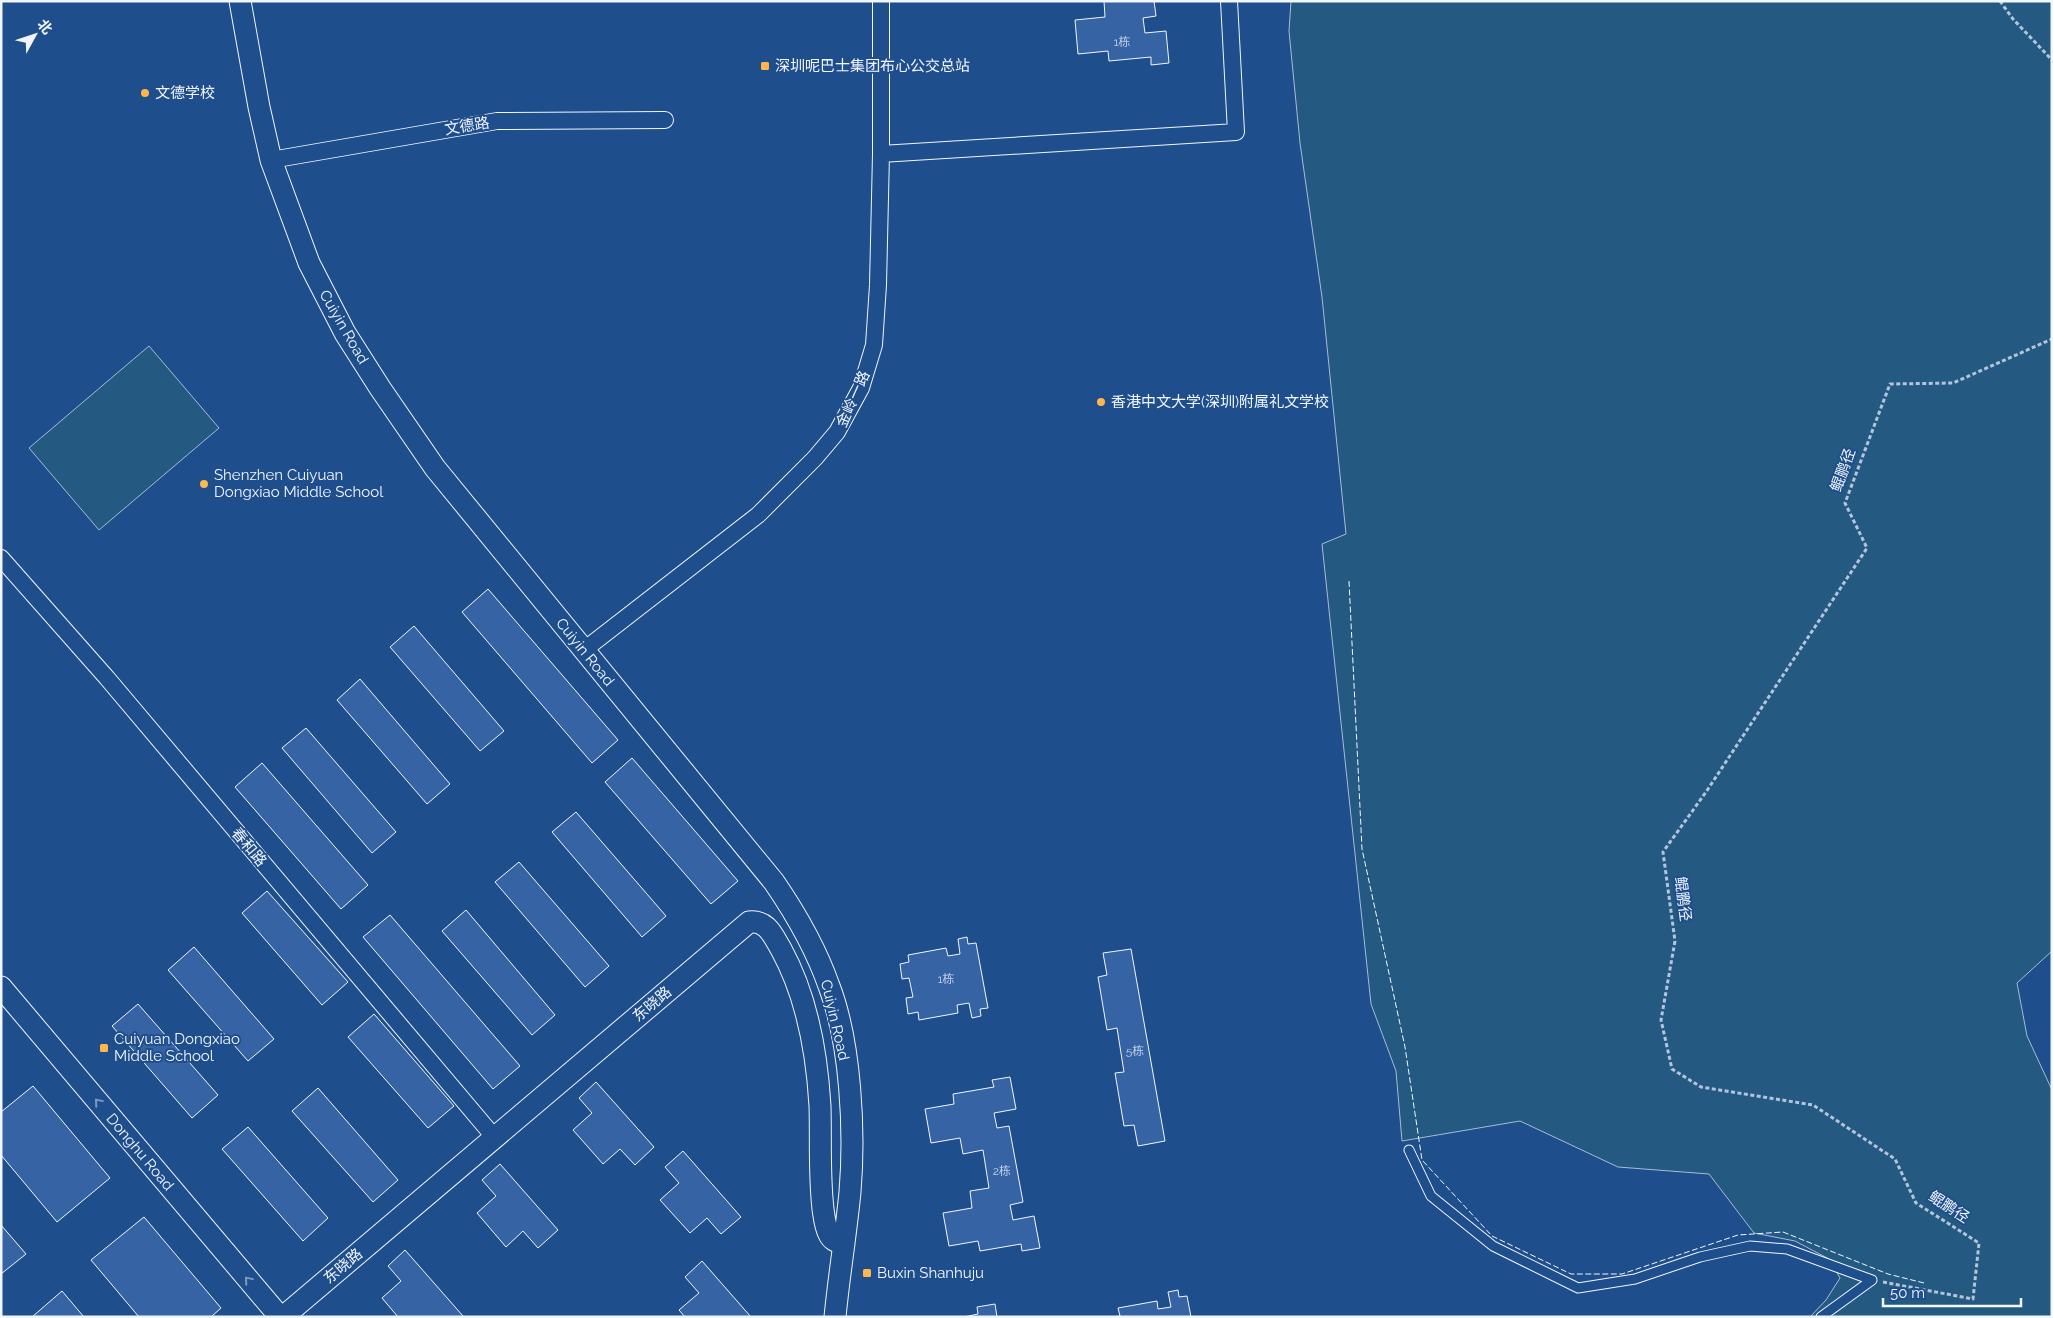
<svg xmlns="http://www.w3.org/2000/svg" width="2053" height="1318" font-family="Raleway,'Noto Sans SC',sans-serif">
<rect width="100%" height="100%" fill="#1f4e8c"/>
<path fill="#245a82" stroke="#a8bbd7" d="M 1291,1 L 2052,1 L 2052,951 L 2017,983 L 2027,1036 L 2052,1090 L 2052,1317 L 1810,1317 L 1826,1300 L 1840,1278 L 1829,1259 L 1795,1241 L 1754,1233 L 1709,1174 L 1618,1167 L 1520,1121 L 1402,1141 L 1396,1071 L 1371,1004 L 1322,544 L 1346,534 L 1322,297 L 1300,143 L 1289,31 Z
M 149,346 L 219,428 L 99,530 L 29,448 Z"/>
<path fill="#3563a3" stroke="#f2f6ff" d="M 1104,1 L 1154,1 L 1156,16 L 1143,18 L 1145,33 L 1166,31 L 1169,63 L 1151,65 L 1151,57 L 1109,61 L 1108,51 L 1078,54 L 1075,20 L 1105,17 Z
M 488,589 L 618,740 L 592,763 L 462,612 Z
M 414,626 L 504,731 L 480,751 L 390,647 Z
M 360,679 L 450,784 L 427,804 L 337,700 Z
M 306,728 L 396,832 L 372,853 L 282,748 Z
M 632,758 L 738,881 L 711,904 L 605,782 Z
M 262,763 L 368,885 L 341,909 L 235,787 Z
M 576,812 L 666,916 L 642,937 L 552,832 Z
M 519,862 L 609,966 L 585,987 L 495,882 Z
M 267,891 L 348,982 L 322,1005 L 242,913 Z
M 466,910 L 555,1015 L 532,1035 L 442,931 Z
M 390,915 L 520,1066 L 493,1089 L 363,937 Z
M 967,937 L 968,944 L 976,943 L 988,1008 L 980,1009 L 981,1016 L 972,1018 L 969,1003 L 957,1005 L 958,1013 L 919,1020 L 918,1012 L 908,1014 L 906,998 L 913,997 L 909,978 L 902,979 L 900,964 L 909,962 L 908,955 L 946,948 L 948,956 L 960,954 L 958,939 Z
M 194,947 L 274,1039 L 248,1061 L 168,970 Z
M 1131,949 L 1165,1141 L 1138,1146 L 1134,1125 L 1124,1126 L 1115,1073 L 1124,1072 L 1117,1028 L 1107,1030 L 1098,977 L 1107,975 L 1103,953 Z
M 138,1004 L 218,1095 L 192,1118 L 112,1026 Z
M 374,1014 L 454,1106 L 428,1128 L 348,1037 Z
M 1010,1077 L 1016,1109 L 994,1113 L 997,1128 L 1009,1126 L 1023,1202 L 1010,1205 L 1013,1220 L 1034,1216 L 1040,1248 L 1022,1251 L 1021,1244 L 980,1251 L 978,1241 L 949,1246 L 943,1213 L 972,1208 L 970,1191 L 989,1188 L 983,1150 L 963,1154 L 960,1138 L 931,1143 L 925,1109 L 954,1104 L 953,1094 L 994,1087 L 992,1080 Z
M 596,1082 L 654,1147 L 635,1165 L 620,1149 L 603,1164 L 573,1130 L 592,1113 L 579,1098 Z
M 33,1086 L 110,1178 L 57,1222 L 1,1155 L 1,1112 Z
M 318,1088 L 398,1180 L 373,1202 L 292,1111 Z
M 248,1127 L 328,1218 L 303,1241 L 222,1149 Z
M 683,1151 L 741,1217 L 721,1234 L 707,1218 L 690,1233 L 660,1200 L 679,1183 L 665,1167 Z
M 500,1164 L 558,1230 L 538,1248 L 523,1231 L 506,1247 L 477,1213 L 496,1196 L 482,1180 Z
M 144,1217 L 221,1308 L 211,1317 L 139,1317 L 91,1260 Z
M 1,1225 L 26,1254 L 1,1274 Z
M 405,1250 L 463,1316 L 462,1317 L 398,1317 L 382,1298 L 401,1281 L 388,1266 Z
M 702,1261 L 751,1317 L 685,1317 L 679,1310 L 699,1293 L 685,1277 Z
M 1178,1290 L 1179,1297 L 1187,1296 L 1191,1317 L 1114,1317 L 1120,1316 L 1118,1308 L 1157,1301 L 1158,1309 L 1171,1307 L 1168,1292 Z
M 62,1291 L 84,1317 L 32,1317 Z
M 995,1304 L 997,1317 L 964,1317 L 978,1314 L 977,1307 Z"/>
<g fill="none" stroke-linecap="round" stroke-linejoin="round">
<g stroke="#f2f6ff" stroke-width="11">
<path id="service" d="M 1409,1150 L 1431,1196 L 1493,1246 L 1578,1288 L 1635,1279 L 1700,1257 L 1750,1246 L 1787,1249 L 1872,1280
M 1821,1317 L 1872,1280"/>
</g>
<g stroke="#f2f6ff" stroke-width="18">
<path id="minor" d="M 881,154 L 1236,132 L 1229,1
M 271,160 L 497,121 L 665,120
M 1,558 L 107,678 L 495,1138
M 584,650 L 758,515 L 815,458 L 837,432 L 861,388 L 874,345 L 878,285 L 881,154 L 881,1"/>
</g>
<g stroke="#f2f6ff" stroke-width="23">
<path id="tertiary" d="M 240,1 L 259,107 L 271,160 L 309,263 L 345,333 L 380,388 L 435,468 L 774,882 C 796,914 816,949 829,986 C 851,1043 855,1132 850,1192 C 846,1234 839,1275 835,1317
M 1,987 L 280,1317
M 283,1317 L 749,922 C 768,920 773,936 781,949 C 807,996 817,1054 820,1106 C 821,1141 819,1174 823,1209 C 824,1216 825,1227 829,1234 C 832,1241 838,1242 844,1244"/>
</g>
<path stroke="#b3c4dc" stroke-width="3" stroke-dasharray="4 2.5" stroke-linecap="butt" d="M 2000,1 L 2013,19 L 2052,60
M 1883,1282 L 1973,1299 L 1979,1243 L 1916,1203 L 1895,1159 L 1813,1105 L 1701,1087 L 1672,1069 L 1661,1020 L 1675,941 L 1663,852 L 1706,792 L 1867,548 L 1845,503 L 1890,384 L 1953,383 L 2052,339"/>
<use href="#service" stroke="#1f4e8c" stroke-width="9"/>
<use href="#minor" stroke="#1f4e8c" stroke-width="16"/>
<use href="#tertiary" stroke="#1f4e8c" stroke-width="21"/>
<path stroke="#f2f6ff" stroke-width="1" stroke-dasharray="6 2.5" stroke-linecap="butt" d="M 1349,581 L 1362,849 L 1405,1047 L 1422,1160 L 1492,1236 L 1571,1274 L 1622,1274 L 1738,1235 L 1783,1232 L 1888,1274 L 1924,1283"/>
</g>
<defs><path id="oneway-chevron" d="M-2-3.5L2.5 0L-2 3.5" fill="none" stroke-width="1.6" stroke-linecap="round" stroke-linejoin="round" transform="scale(1.25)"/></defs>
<g stroke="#7e9ac0">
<use href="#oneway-chevron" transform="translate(98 1102) rotate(-130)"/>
<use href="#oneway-chevron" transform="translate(248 1280) rotate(-130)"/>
</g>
<g fill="#ffb74d" stroke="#1f4e8c" stroke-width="2">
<rect x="760" y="61" width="10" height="10" rx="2.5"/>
<circle cx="145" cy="93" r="5"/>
<circle cx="1101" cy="402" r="5"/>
<circle cx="204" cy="484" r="5"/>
<rect x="99" y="1043" width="10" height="10" rx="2.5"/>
<rect x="862" y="1268" width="10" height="10" rx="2.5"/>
</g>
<g text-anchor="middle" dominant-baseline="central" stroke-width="4" stroke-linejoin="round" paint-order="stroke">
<g font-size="12" fill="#c3d1e8">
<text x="1122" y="42">1栋</text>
<text x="946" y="979">1栋</text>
<text x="1135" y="1051">5栋</text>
<text x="1002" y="1171">2栋</text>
</g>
<g font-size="15" fill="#f2f6ff" stroke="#1f4e8c" text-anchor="start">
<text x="775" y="66">深圳呢巴士集团布心公交总站</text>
<text x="155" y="93">文德学校</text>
<text x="1111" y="402">香港中文大学(深圳)附属礼文学校</text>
<text x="214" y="475">Shenzhen Cuiyuan<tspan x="214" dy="17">Dongxiao Middle School</tspan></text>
<text x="114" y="1039">Cuiyuan Dongxiao<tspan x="114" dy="17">Middle School</tspan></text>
<text x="877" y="1273">Buxin Shanhuju</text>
</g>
<g font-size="15" fill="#f2f6ff" stroke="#1f4e8c">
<text transform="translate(467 126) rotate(-9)">文德路</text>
<text transform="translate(344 327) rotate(60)">Cuiyin Road</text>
<text transform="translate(853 399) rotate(-66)">金岭一路</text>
<text transform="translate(1843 470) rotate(-70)">鲲鹏径</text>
<text transform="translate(585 652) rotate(51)">Cuiyin Road</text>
<text transform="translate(249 847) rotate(50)">春和路</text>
<text transform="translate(1683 899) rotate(83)">鲲鹏径</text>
<text transform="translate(652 1004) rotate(-40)">东晓路</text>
<text transform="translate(835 1020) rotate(77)">Cuiyin Road</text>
<text transform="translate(140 1152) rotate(50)">Donghu Road</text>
<text transform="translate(1949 1207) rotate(33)">鲲鹏径</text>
<text transform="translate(343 1266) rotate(-40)">东晓路</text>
</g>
</g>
<rect width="2053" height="1318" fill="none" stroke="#f2f6ff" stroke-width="5"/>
<g transform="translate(35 35) rotate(50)" stroke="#1f4e8c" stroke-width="4" paint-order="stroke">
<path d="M0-4L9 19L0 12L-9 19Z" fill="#f2f6ff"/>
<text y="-8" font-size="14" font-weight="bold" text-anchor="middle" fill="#f2f6ff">北</text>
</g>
<path d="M1883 1298v8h138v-8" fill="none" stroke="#f2f6ff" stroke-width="2.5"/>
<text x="1890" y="1298" font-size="15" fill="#f2f6ff" stroke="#1f4e8c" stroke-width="4" paint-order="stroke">50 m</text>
</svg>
